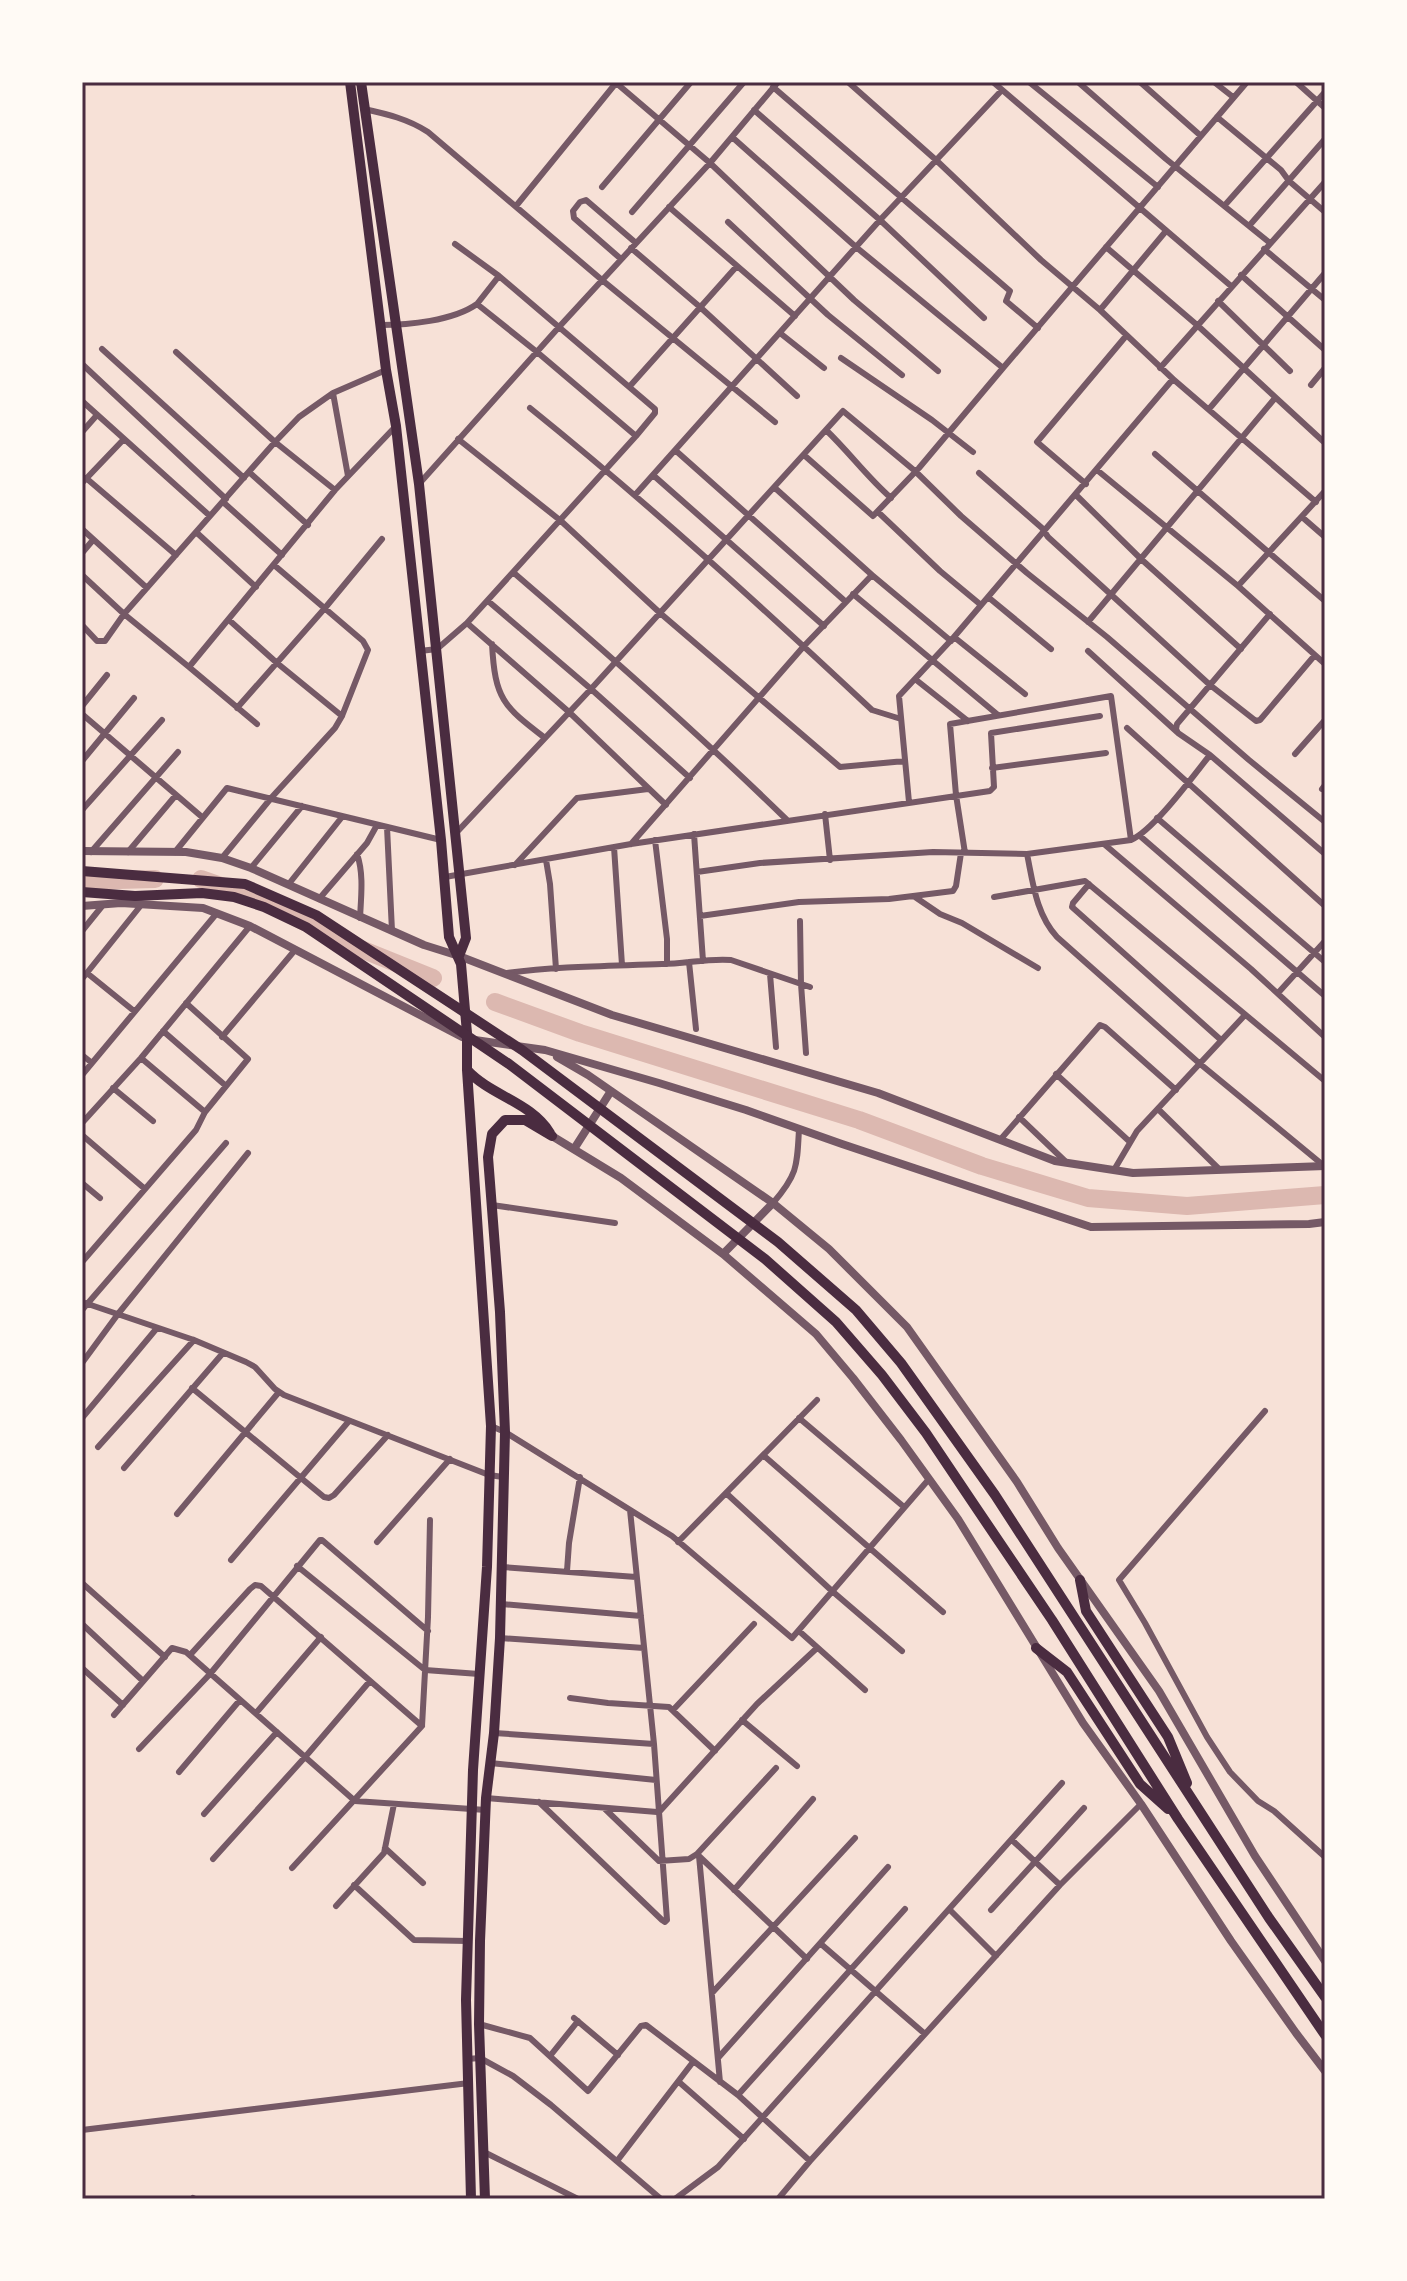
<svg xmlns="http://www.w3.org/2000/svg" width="1407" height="2281" font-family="'Open Sans',sans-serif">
<rect width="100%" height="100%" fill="#f7e1d7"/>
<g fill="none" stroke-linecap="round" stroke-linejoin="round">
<path stroke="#dcb8b0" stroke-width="18" d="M 201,879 L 264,901 L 346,943 L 433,978
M 82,881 L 155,879
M 495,1002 L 580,1033 L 859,1120 L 982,1166 L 1088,1198 L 1187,1206 L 1325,1195"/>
<path stroke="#755966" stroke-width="6" d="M 778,82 L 710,163 L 854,300 L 938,371
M 848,82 L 936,160 L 1041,260 L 1100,310 L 1173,379 L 1316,502
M 993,82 L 1231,286
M 1029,82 L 1158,187
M 1078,82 L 1166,159 L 1270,243
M 1140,82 L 1201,136
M 1214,82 L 1233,97
M 1296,82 L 1325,108
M 773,87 L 1010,291 L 1006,301 L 1038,328
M 364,109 C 387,114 408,119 428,132 L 602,280 L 775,422
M 754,110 L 880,220 L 984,318
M 1217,117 L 1281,170 L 1289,181 L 1325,212
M 732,137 L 856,247 L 1003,368 L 1247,82
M 602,187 L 691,82
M 1225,205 L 1325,92
M 516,206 L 616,83
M 669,207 L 795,316
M 632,212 L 744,82
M 728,222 L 828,315 L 902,375
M 1249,226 L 1325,139
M 1106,247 L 1197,325 L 1325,443
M 631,248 L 700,307 L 797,396
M 1264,249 L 1325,300
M 621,259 L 574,218 L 573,211 L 580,202 L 586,200 L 636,243
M 1241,275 L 1325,350
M 1218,301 L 1290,371
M 477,304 L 499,276
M 1100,310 L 1166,231
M 380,325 C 408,325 453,321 477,304 L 537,352 L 636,436
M 780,333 L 824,368
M 102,349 L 244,478
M 176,352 L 275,442 L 335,490
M 841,358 L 932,420 L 973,452
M 82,364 L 226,499
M 1160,368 L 1325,182
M 1311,385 L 1325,368
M 630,386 L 737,266
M 333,393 L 348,476
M 82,401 L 210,516
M 530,408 C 649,504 761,606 872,710 L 901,719
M 1209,409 L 1325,273
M 826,430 C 849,452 867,477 891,498
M 82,432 L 97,415
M 458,439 L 561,521 L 660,613 L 840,767 L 905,761
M 675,450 L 846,602
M 1155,454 L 1325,601
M 804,455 L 873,516 L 919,468 L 1003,368
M 1097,470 L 1238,586 L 1325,664
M 249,472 L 308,525
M 979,473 L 1042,528 L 1048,537 L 1210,685 L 1256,721 L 1260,720 L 1315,655
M 653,475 L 824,626
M 86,478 L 176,555
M 82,483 L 124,439
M 419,484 L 559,327 L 710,163 L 615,82
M 1086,484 L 1037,442 L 1126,336
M 775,488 L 872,575
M 635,495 L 880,220 L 1002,90
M 1076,495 L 1141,559 L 1241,649
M 223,502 L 282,555
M 878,512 L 940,571 L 981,605
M 1302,517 L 1325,537
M 82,529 L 147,588
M 196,532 L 256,587
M 82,553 L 93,540
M 514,573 C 607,653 699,734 787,820
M 82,575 L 124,614 L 189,667 L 335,490 L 396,426
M 1238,586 L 1325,491
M 853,594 L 998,715
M 988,597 L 1051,649
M 488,601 L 591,689 L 690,778
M 1270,614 L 1177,724 L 1176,729 L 1178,733 L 1210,755 L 1325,854
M 229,620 L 277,663 L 342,716
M 1088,622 L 1275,398
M 467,623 L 569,712 L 666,805
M 82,625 L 97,641 L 105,641 L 124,614 L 275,442 L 299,417 L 333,393 L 386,370
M 954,637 L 1025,694
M 492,644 C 495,699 503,706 545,738
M 420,651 L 437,649 L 467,623 L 636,436 L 655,413 L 655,409 L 499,276 L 455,244
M 1088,651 L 1177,732
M 189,667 L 257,724
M 915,679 L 968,721
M 82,706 L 107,675
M 237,708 L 325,608 L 382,539
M 82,714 L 202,817
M 1127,728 L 1325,906
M 1295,754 L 1325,720
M 82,761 L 134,698
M 992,768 L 1106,753
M 1322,789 L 1325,785
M 909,802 L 899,696 L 954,637 L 1173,379
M 82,810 L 162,720
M 825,814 L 830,860
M 1157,818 L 1325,962
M 387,827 L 392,931
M 457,832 L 591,689 L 843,411 L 915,471 L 961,516 L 1027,573 L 1107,637 L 1249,760 L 1325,822
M 694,834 L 703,961
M 1140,836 L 1325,996
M 655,840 L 667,939 L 667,964
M 631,844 L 804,646 L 872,575 L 951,641
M 1104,844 L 1251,969 L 1325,1037
M 614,847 L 622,965
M 91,852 L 178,752
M 128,852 L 176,795
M 175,852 L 227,788 L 441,840
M 965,853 L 956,795 L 950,724 L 1111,696 L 1131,840
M 357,854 C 364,874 361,897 360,918
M 1027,854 C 1033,883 1036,914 1057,937 L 1199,1063 L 1323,1165
M 222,858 L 272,797 L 335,728 L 342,716 L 368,650 L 363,641 L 274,565
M 546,860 L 550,884 L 556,969
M 515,865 L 577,798 L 648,789
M 251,868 L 302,806
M 697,872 L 760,863 L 933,852 L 1027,854 L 1131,840 C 1154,830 1193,776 1210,755
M 445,877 L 631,844 L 990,791 L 994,787 L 991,733 L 1100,716
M 1089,884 L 1073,903 L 1072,907 L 1221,1040
M 288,885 L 342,817
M 915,897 L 940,914 L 962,923 L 1038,968
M 994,897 L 1085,881 L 1325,1081
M 319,899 L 367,843 L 377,825
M 700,916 L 799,902 L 889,899 L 953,891 L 956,886 L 961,853
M 800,921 L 801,984 L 806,1053
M 82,931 L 103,905
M 689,962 L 696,1029
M 87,973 L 134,1011
M 507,973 C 558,966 610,966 662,964 C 685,964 708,958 731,960 L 810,987
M 770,974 L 776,1047
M 82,979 L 142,904
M 1278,993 L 1325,941
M 163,1031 L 226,1086
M 222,1037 L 295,950
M 82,1055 L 92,1063
M 141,1058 L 205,1112
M 1056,1074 L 1130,1142
M 82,1075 L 217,913
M 113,1088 L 153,1121
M 1158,1109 L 1220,1170
M 1019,1117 L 1066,1162
M 82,1123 L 141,1058 L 250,926
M 82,1135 L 145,1189
M 1000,1140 L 1100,1025 L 1105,1027 L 1176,1090
M 1114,1170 L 1137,1131 L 1245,1015
M 82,1183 L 100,1198
M 773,1203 C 798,1174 797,1166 799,1129
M 492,1205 L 615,1223
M 82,1262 L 196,1130 L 205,1112 L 248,1059 L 186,1003
M 82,1302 L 194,1340 L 246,1362 L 255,1367 L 275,1389 L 284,1395 L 489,1475 L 503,1477
M 82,1310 L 226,1143
M 82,1363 L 118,1314 L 248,1153
M 192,1388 L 324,1497 L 329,1498 L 334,1495 L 388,1435
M 1265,1411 L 1119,1580 L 1145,1623 L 1207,1737 L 1230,1772 L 1258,1801 L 1274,1811 L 1325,1857
M 82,1418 L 157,1328
M 799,1418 L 904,1507
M 491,1426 L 505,1432 L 672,1536 L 792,1638 L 929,1479
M 98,1447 L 194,1340
M 763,1455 L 943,1612
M 124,1468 L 223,1353
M 726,1493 L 832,1591 L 902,1651
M 177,1514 L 279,1392
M 377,1542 L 450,1459
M 678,1542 L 817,1400
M 231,1560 L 349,1421
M 297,1566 L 425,1670 L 479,1674
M 502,1567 L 636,1577
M 567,1571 L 569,1543 L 580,1477
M 82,1583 L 165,1657
M 501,1604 L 641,1616
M 82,1624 L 143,1681
M 799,1631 L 865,1690
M 500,1638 L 644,1648
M 190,1655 L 250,1589 L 255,1585 L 261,1586 L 422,1726
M 82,1668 L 123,1705
M 570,1698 L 608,1703 L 669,1707 L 715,1751
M 673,1710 L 754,1624
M 256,1713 L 321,1637
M 114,1715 L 172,1648 L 186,1652 L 355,1801 L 486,1810
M 742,1720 L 797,1766
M 494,1733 L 654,1744
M 139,1749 L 210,1674 L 320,1540 L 322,1540 L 428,1631
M 490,1763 L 656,1780
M 179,1772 L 240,1700
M 486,1798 L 657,1812 L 660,1811 L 757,1704 L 817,1648
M 539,1802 L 662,1920 L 665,1922 L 667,1920 L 654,1744 L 630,1510
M 604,1808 L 659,1861 L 689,1859 L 697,1854 L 776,1768
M 204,1814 L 277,1732
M 1012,1840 L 1060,1885
M 385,1848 L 423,1883
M 699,1856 L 720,2082
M 700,1857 L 807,1959
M 213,1859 L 306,1756 L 370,1681
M 292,1868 L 422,1726 L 428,1617 L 430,1520
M 354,1885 L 414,1940 L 468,1941
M 734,1890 L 813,1799
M 336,1906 L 384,1853 L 394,1804
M 949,1909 L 996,1956
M 991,1910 L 1084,1808
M 821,1944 L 925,2034
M 712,1993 L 855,1838
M 574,2018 L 618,2055
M 479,2024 L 530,2038 L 588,2091 L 641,2026 L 646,2025 L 738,2095 L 810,2161
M 550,2056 L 578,2021
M 718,2058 L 888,1867
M 467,2059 L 480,2058 L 513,2076 L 551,2105 L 661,2199
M 679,2082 L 744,2139
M 738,2095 L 905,1909
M 82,2130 L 469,2083
M 484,2152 L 578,2199
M 617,2161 L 693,2062
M 193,2198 L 195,2199
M 675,2199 L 718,2167 L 1062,1783
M 778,2199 L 810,2161 L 1060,1885 L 1141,1804"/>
<path stroke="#755966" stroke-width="8" d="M 82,851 L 186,852 L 222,858 L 251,868 L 424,945 L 459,956 L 612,1015 L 878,1093 L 1055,1161 L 1133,1173 L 1325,1166
M 82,906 L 121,903 L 203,908 L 250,926 L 462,1037
M 475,1040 L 545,1050 L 659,1083 L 746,1110 L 842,1144 L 1091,1227 L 1309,1224 L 1325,1222
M 557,1057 L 588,1075 L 773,1203 L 829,1249 L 907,1327 L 1017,1482 L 1058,1548 L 1159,1691 L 1255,1856 L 1325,1961
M 552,1136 L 621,1178 L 723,1254 L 816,1334 L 853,1378 L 901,1440 L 958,1519 L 1083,1723 L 1141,1804 L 1231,1941 L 1296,2033 L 1325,2071
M 574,1149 L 611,1091
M 723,1254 L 773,1203"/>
<path stroke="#4a2c40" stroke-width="10" d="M 350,82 L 386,370 L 396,426 L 441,840 L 449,937 L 461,964 L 467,1033 L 467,1070 L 491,1426 L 487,1567 L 473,1770 L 466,2000 L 471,2199
M 361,82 L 419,484 L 466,938 L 459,956
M 467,1070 C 491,1096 531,1102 550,1133
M 485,2199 L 479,2024 L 480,1941 L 486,1798 L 494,1733 L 500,1638 L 505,1432 L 500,1312 L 488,1157 L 492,1134 L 505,1120 L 525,1120 L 552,1136"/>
<path stroke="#4a2c40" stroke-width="10" d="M 82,871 L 245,884 L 316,915 L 522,1050 L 778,1242 L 856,1310 L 901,1363 L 995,1495 L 1269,1918 L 1325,1997
M 82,892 L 135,896 L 202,893 L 234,897 L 264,907 L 306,927 L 509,1064 L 765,1259 L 836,1322 L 882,1375 L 926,1433 L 975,1506 L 1052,1620 L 1178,1819 L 1325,2035
M 1080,1580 L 1086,1611 L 1168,1737 L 1187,1783
M 1036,1648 L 1067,1672 L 1140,1784 L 1168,1809"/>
</g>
<rect width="1407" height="2281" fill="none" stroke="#fffaf5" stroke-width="168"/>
<rect x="84" y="84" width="1239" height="2113" fill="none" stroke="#4a2c40" stroke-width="3"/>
</svg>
